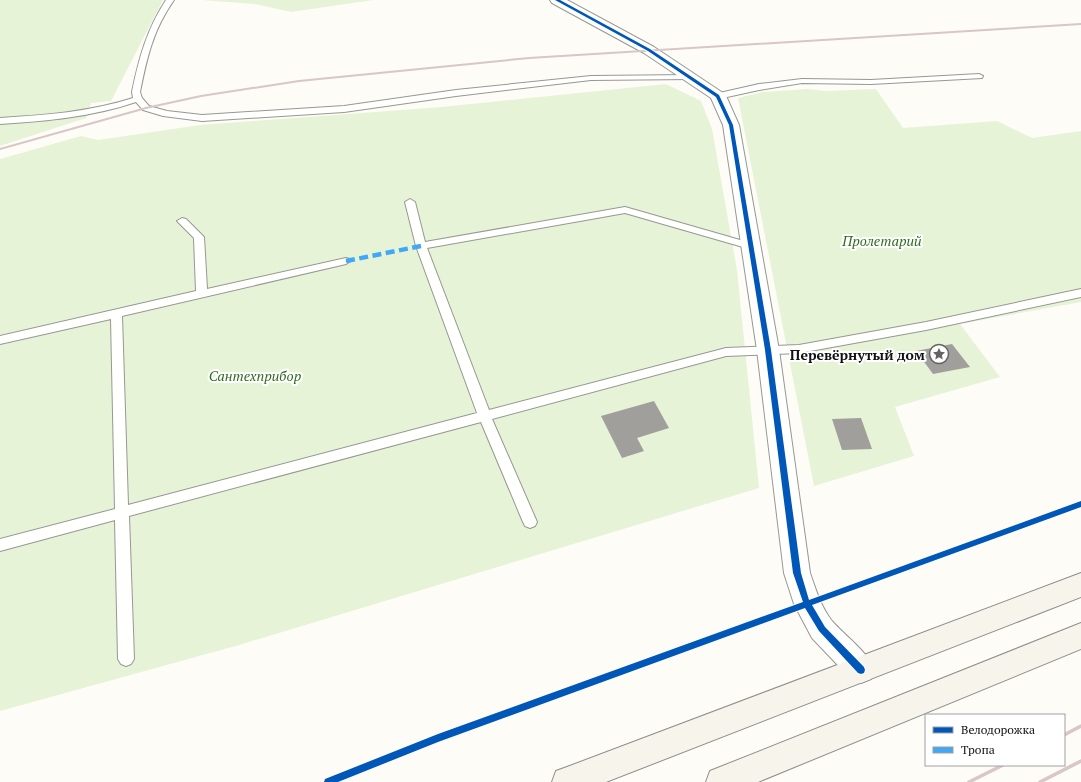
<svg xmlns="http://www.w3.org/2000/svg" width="1081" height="782" font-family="'PT Serif',serif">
<rect width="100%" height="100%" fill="#fdfcf7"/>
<path fill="#e7f3d7" d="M 0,0 L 163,0 L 111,101 L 91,103 L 86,118 L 0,146 Z
M 202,0 L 373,0 L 291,12 L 255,4 Z
M 666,84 L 701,101 L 712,129 L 737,270 L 759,488 L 239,645 L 0,711 L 0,159 L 81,136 L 98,140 L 200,125 L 442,107 Z
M 808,89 L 826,91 L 876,89 L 903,128 L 997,121 L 1032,138 L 1081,131 L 1081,302 L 960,324 L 1000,377 L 895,407 L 914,456 L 814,486 L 738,98 L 763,92 Z"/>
<path fill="#a19f9c" d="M 952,344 L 970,367 L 933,374 L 916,351 Z
M 654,401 L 669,428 L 637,438 L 644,451 L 622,458 L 601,416 Z
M 861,418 L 872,449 L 842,450 L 832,419 Z"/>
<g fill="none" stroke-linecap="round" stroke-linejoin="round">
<g stroke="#979795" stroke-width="2">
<path id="lane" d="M 166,0 L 174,0 C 153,30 147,57 140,92 L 142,98 L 149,106 L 167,111 L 202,115 L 344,106 L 456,90 L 591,76 L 691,75 L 695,77 L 691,79 L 591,80 L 456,96 L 344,112 L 202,121 L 163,116 L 143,110 L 136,102 C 92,117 46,121 0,124 L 0,118 C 45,115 90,112 133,98 L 132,92 C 139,58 147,29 166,0 Z
M 979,74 L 983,76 L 982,78 L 871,84 L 802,83 L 759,90 L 718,99 L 714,96 L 715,94 L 759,84 L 802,79 L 871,80 Z
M 410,199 L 415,202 L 425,242 L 625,207 L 754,244 L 755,246 L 750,249 L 625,213 L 427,248 L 489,410 L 726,348 L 799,345 L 926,322 L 1081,289 L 1081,297 L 926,330 L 799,353 L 726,356 L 492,419 L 537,522 L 535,526 L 530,528 L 525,526 L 523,522 L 481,422 L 129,516 L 134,659 L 131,664 L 126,666 L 121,664 L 118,659 L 115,520 L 0,551 L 0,539 L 115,509 L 111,319 L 0,344 L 0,336 L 196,291 L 194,238 L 177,221 L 182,218 L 186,219 L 204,237 L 207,289 L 346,258 L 350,259 L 351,261 L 346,264 L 122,316 L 128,505 L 477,413 L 416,246 L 405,202 Z"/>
</g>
<g stroke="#979795" stroke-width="2">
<path id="street" d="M 550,0 L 567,0 L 654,47 L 723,93 L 726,96 L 739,125 L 779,350 L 810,573 C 816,590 821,607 832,621 C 846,637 866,650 875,670 L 871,679 L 861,683 L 851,679 L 812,638 L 794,604 L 784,573 L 757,350 L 723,125 L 711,98 L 644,53 L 552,3 Z"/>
</g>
<g stroke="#8e8d8b" stroke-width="2">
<path id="secondary" d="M 1081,573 L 1081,597 L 606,782 L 552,782 L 556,771 L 567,767 Z
M 1081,623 L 1081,649 L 758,782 L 706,782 L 710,771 Z"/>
</g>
<use href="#lane" fill="#fffffe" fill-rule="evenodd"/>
<use href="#street" fill="#fffffe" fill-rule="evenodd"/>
<use href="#secondary" fill="#f6f4eb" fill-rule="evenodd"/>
<path stroke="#d9c6c7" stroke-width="2" d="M 0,149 L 146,108 L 201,96 L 299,81 L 529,58 L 1081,24"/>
<path stroke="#d9c6c7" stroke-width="3.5" d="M 1064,735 L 1081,726
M 969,782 L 1003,765
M 1040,782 L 1081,761"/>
<path stroke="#3fa9f5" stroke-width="4.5" stroke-dasharray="9 4.5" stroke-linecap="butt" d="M 346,261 L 421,246"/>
<g stroke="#fff" stroke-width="2">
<path id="cycleway" d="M 555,0 L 560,0 L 650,49 L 719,95 L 733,125 L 771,350 L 801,573 L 809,600 L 1081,501 L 1081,507 L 812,605 L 825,627 L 864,667 L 865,670 L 864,673 L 861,674 L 858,673 L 819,631 L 805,608 L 438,742 L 338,782 L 324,782 L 325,779 L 438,734 L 803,602 L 793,573 L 765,350 L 729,125 L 716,97 L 648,51 Z"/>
</g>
<use href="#cycleway" fill="#0057b8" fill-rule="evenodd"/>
</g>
<defs>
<g id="sight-ring" transform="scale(1)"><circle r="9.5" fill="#fff" stroke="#646362" stroke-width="1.5"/><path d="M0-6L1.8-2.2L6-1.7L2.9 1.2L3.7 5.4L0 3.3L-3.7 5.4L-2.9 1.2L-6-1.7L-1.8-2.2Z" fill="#646362"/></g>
</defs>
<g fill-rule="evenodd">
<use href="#sight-ring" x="939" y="354"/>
</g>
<g text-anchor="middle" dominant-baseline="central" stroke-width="4" stroke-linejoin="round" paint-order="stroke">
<g font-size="14" font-style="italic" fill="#2f6b1f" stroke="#fff">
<text x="882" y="240">Пролетарий</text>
<text x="255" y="375">Сантехприбор</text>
</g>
<g font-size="14" font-weight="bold" fill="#111" stroke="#fff" text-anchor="end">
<text x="925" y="354">Перевёрнутый дом</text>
</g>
</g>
<rect x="925" y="714" width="140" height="52" fill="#ffffff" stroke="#a0a0a0"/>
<rect x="933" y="727" width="20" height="6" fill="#0057b8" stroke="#a0a0a0"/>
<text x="961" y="734" font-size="12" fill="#111111">Велодорожка</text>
<rect x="933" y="747" width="20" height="6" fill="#3fa9f5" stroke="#a0a0a0"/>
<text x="961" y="754" font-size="12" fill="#111111">Тропа</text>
</svg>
